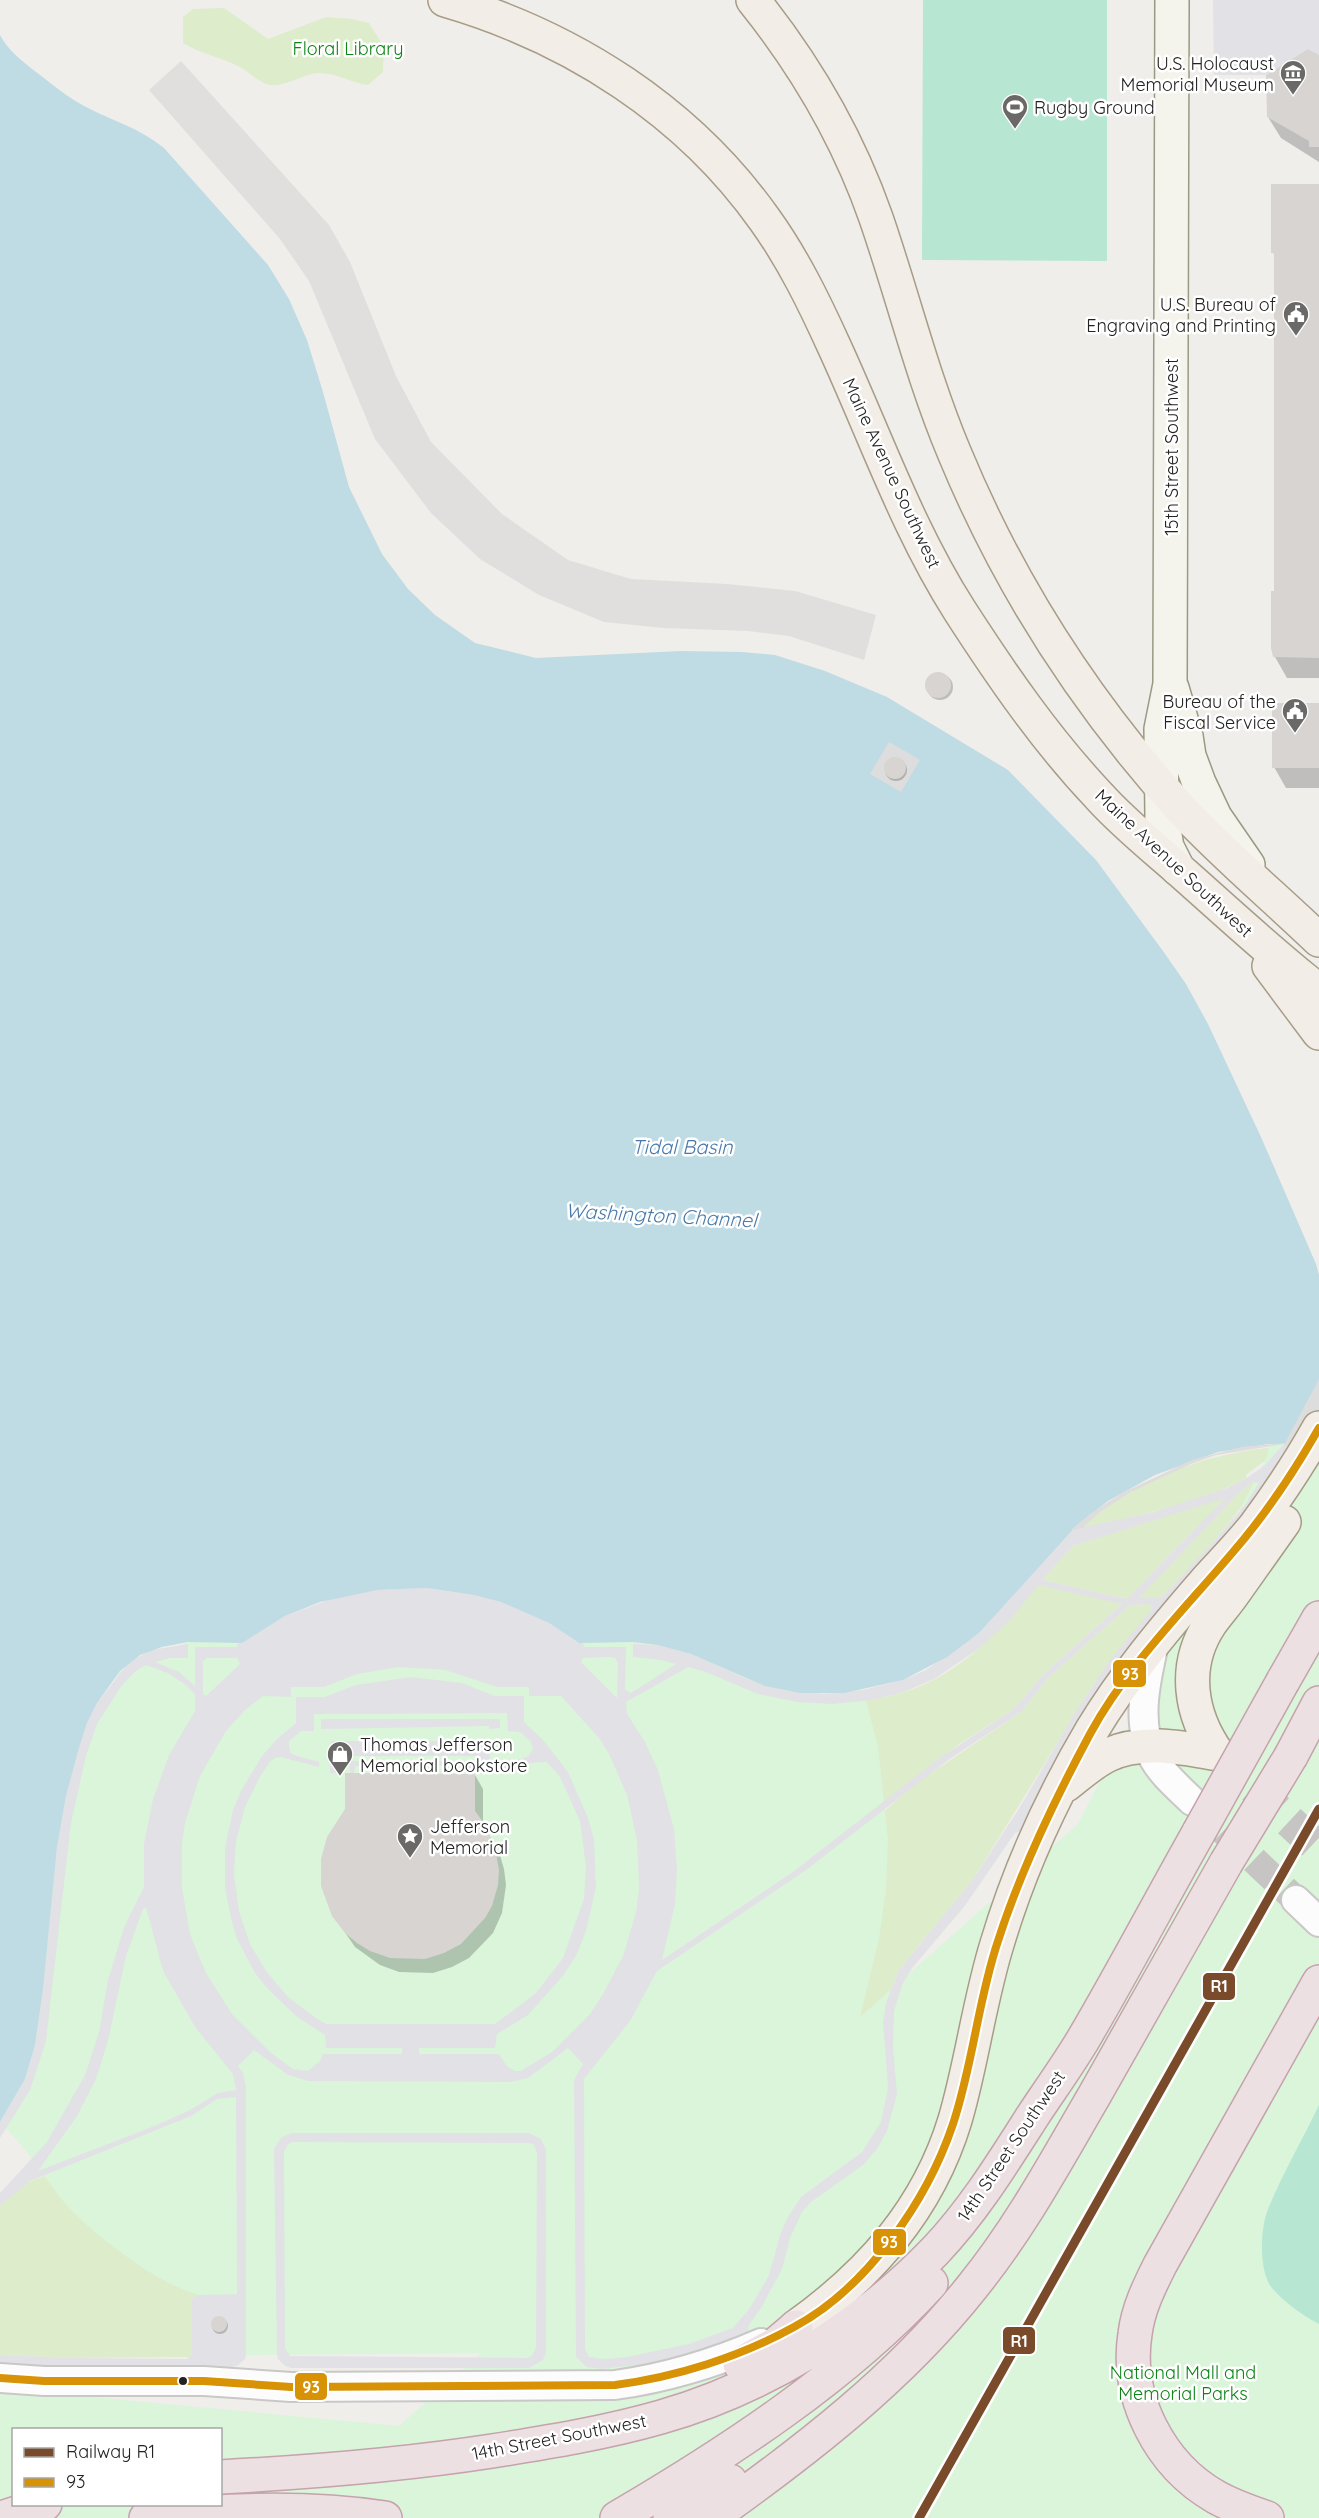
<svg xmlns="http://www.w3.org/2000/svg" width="1319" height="2518" font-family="Quicksand,sans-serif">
<rect width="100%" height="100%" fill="#f0eeeb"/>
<path fill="#ddeccb" d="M 224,8 L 268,39 L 326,17 L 352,19 L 369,23 L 384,47 L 383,72 L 368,85 C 351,83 337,73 319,73 C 303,73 282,90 266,84 C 256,80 248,71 238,66 C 220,57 201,54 183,43 L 183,17 L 193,9 Z
M 1277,1447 L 1267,1459 L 1246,1475 L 1247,1478 C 1196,1504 1140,1515 1084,1528 L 1084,1525 C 1144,1477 1202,1454 1277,1447 Z
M 1253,1482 L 1257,1482 C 1232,1526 1196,1561 1161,1598 L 1138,1598 L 1238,1494 Z
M 1226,1497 L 1127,1599 L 1042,1580 L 1073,1546 Z
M 1038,1584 L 1123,1603 L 1043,1675 L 1014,1709 L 958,1745 L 850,1830 L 832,1704 C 856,1702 878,1699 901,1693 C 959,1676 1002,1630 1038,1584 Z
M 1150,1604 L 1152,1609 L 1093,1685 L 974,1878 L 899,1970 L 886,2003 L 883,2022 L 586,2075 L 914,1785 L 1021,1712 L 1049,1677 L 1130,1605 Z
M 44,2176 L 200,2295 L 192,2357 L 71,2358 L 0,2355 L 0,2206 L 24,2184 Z"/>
<path fill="#daf5da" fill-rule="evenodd" d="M 1319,1379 L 1319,2518 L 0,2518 L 0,2388 L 399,2426 L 481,2353 L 246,2355 L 246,2295 C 231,2295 214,2297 200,2295 C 161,2287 89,2232 64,2202 C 41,2174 28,2148 0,2123 L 12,2103 L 43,1989 L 57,1847 L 66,1796 L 79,1748 L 120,1671 L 188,1642 L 633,1642 L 658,1645 L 863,1690 L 878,1746 L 888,1840 L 886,1890 L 879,1939 L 860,2017 L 1078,1824 L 1267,1457 L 1269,1444 ZM 14,2430 L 220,2430 L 220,2504 L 14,2504 Z"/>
<path fill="#b7e6d2" d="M 923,0 L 1107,0 L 1107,261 L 922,260 Z
M 1319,2105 L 1319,2324 C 1302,2315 1285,2303 1272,2288 C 1259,2272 1260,2231 1267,2212 C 1281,2176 1302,2141 1319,2105 Z"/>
<path fill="#e0dfde" d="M 181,61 L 329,225 L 350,262 L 396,376 L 431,442 L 502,514 L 568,560 L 631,579 L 727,584 L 795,591 L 876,615 L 864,660 L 789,636 L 748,631 L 663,628 L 604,622 L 539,595 L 480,559 L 431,513 L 375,439 L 309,281 L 280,239 L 149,90 Z"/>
<path fill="#e2e1e5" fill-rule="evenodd" d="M 1213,0 L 1319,0 L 1319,55 L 1308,49 L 1266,75 L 1214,75 Z
M 1284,1444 L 1293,1450 L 1053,1767 L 1021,1831 L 1015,1833 L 964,1907 L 913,1967 L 903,1983 L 894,2011 L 893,2046 L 897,2094 L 887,2131 L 877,2149 L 863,2165 L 811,2202 L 802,2212 L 790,2238 L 782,2269 L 761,2308 L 749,2325 L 748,2331 L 718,2345 L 659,2362 L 602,2369 L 587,2367 L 576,2357 L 574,2080 L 583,2064 L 568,2048 L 528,2078 L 511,2082 L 308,2081 L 288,2075 L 254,2050 L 238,2066 L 243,2073 L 246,2088 L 246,2355 L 245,2359 L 237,2366 L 231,2367 L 50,2368 L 0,2365 L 0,2355 L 71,2358 L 187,2359 L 192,2354 L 192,2299 L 200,2295 L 237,2294 L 236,2097 L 217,2099 L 191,2116 L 30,2181 L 0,2206 L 0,2193 L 47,2142 L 85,2075 L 99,2032 L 108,1980 L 124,1927 L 144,1887 L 144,1844 L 153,1799 L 169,1755 L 195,1711 L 195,1694 L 186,1685 L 168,1673 L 146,1665 L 137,1670 L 122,1685 L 97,1724 L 86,1756 L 71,1823 L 46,2041 L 30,2090 L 0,2138 L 0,2122 L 25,2079 L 35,2045 L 43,1989 L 57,1847 L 66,1796 L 79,1748 L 87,1723 L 97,1703 L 129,1662 L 151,1650 L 188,1644 L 188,1658 L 170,1658 L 155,1662 L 179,1672 L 195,1686 L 195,1647 L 237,1647 L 237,1644 L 242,1643 L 285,1616 L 337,1597 L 377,1590 L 427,1588 L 474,1595 L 501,1602 L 549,1623 L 579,1643 L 583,1643 L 584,1647 L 626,1647 L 625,1690 L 631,1693 L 676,1664 L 662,1660 L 633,1657 L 633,1644 L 658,1645 L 691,1654 L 747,1679 L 783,1690 L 824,1694 L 863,1690 L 903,1680 L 926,1670 L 979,1633 L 1071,1530 L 1154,1512 L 1227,1488 L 1247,1478 L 1265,1465 ZM 1253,1482 L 1259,1483 L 1244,1506 L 1216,1539 L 1161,1598 L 1139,1598 L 1238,1494 ZM 1225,1498 L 1127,1599 L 1042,1580 L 1073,1546 ZM 1038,1585 L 1122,1604 L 1043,1675 L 1014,1709 L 938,1759 L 793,1872 L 662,1960 L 675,1904 L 677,1869 L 674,1829 L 658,1770 L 645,1742 L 627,1714 L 626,1702 L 688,1667 L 706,1672 L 758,1694 L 797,1702 L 832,1704 L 872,1700 L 904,1692 L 934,1679 L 980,1648 L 1008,1622 ZM 1150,1604 L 1152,1609 L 1110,1660 L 1076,1711 L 1020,1807 L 974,1878 L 899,1970 L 886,2003 L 883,2022 L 888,2088 L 881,2122 L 862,2152 L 801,2197 L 789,2215 L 781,2232 L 769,2275 L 750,2308 L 733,2328 L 689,2344 L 627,2357 L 604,2359 L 589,2357 L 585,2349 L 584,2079 L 630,2021 L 657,1971 L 806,1870 L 951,1758 L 1021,1712 L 1049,1677 L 1130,1605 ZM 609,1657 L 615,1658 L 618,1663 L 617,1698 L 581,1662 L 583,1658 ZM 207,1658 L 237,1658 L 240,1664 L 206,1696 L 203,1694 L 203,1661 ZM 398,1667 L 445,1670 L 497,1687 L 529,1687 L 529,1696 L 561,1696 L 599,1738 L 609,1754 L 627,1795 L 637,1840 L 639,1888 L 636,1912 L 623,1956 L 603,1994 L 590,2014 L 552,2052 L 521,2071 L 515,2071 L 507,2066 L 499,2054 L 419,2054 L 419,2048 L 495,2048 L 497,2034 L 528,2015 L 562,1977 L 576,1956 L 586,1931 L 596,1887 L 594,1839 L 588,1818 L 568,1772 L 544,1741 L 524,1722 L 524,1696 L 495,1696 L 462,1683 L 411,1677 L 356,1685 L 325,1697 L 296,1697 L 296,1723 L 276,1740 L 262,1756 L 242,1789 L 233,1810 L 225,1848 L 225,1888 L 232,1923 L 237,1939 L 255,1973 L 266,1987 L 297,2017 L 325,2035 L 326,2048 L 402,2048 L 402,2054 L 323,2054 L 320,2061 L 308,2071 L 293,2069 L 271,2053 L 232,2014 L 206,1973 L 190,1934 L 182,1888 L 182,1845 L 185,1823 L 200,1776 L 226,1731 L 245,1710 L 263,1696 L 291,1697 L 291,1687 L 324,1687 L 357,1674 ZM 507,1713 L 508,1731 L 520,1732 L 530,1741 L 533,1748 L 529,1756 L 502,1765 L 502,1771 L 529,1763 L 547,1762 L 560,1777 L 580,1821 L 586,1867 L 584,1899 L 563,1958 L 535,1994 L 495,2024 L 326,2024 L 316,2018 L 288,1997 L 266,1971 L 250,1944 L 239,1911 L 234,1874 L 236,1842 L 245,1807 L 261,1775 L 270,1762 L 275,1758 L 281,1757 L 319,1767 L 319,1762 L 297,1756 L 291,1753 L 289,1747 L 289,1741 L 301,1731 L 314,1731 L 314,1714 ZM 146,1907 L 163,1971 L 195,2027 L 233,2074 L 236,2090 L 218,2093 L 190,2110 L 157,2125 L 38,2171 L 77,2116 L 96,2079 L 108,2041 L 126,1956 L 143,1909 Z
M 321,1719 L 500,1719 L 500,1728 L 489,1729 L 489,1726 L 321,1729 Z
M 331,1741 L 490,1741 L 490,1774 L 478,1774 L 477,1756 L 344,1756 L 343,1773 L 330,1773 Z
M 350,1761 L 471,1761 L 471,1773 L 467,1773 L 467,1765 L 355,1766 L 354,1773 L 350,1773 Z
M 291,2133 L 529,2133 L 541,2139 L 546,2149 L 546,2352 L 543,2360 L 529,2368 L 291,2368 L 285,2366 L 278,2359 L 277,2354 L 274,2149 L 281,2138 ZM 293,2142 L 530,2143 L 534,2145 L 537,2153 L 536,2347 L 532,2356 L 527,2358 L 290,2356 L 285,2348 L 284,2152 L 288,2144 Z"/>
<path fill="#bfdbe3" d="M 0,35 C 7,49 21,60 32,69 C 51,83 69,99 90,109 C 118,123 139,128 164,148 L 268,265 L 289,299 L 307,340 L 323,392 L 349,487 L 382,554 L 408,589 L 435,615 L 475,643 L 536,658 L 681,651 L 742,652 L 775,655 L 825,671 L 887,697 L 1008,770 L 1096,860 L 1163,951 L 1186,984 L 1208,1024 L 1261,1137 L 1316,1264 L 1319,1275 L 1319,1466 L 1284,1444 L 1269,1444 L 1218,1452 L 1155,1475 L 1108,1501 L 1076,1526 L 979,1633 L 947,1657 L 903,1680 L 844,1693 L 800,1693 L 765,1686 L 691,1654 L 658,1645 L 633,1642 L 579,1643 L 549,1623 L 501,1602 L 474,1595 L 427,1588 L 377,1590 L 320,1602 L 285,1616 L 242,1643 L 188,1642 L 162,1647 L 140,1655 L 120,1671 L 97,1703 L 87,1723 L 79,1748 L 66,1796 L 57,1847 L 43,1989 L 35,2045 L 25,2079 L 0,2122 Z"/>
<path fill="#dedddd" d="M 889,742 L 920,760 L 901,792 L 870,774 Z
M 1319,1379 L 1319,1466 L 1284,1444 L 1216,1455 L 1191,1464 L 1131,1492 L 1102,1511 L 1085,1525 L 1084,1528 L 1071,1530 L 1090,1514 L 1122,1493 L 1192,1460 L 1241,1447 L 1285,1443 Z"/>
<path fill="#0003" d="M 1319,57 L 1319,162 L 1281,138 L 1268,117 Z
M 1319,186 L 1319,678 L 1287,678 L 1275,657 L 1275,257 L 1273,252 Z
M927 687a13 13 0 1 1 26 0a13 13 0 1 1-26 0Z
M 1319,704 L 1319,788 L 1286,788 L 1274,767 Z
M885 770a11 11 0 1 1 22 0a11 11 0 1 1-22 0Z
M 475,1775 L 483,1789 L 483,1825 L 499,1852 L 504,1869 L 506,1885 L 502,1913 L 493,1933 L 469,1958 L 452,1967 L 433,1973 L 399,1972 L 380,1965 L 355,1947 L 333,1915 Z
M212 2326a8 8 0 1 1 16 0a8 8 0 1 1-16 0Z"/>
<path fill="#d7d4d2" d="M 1308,49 L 1319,55 L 1319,147 L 1309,147 L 1309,141 L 1267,117 L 1266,75 Z
M 1271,184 L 1319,184 L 1319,658 L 1273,657 L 1271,648 L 1271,591 L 1274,591 L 1274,253 L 1271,253 Z
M925 685a13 13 0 1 1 26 0a13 13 0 1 1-26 0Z
M 1272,703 L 1319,703 L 1319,768 L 1272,768 Z
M884 768a11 11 0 1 1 22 0a11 11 0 1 1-22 0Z
M 345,1773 L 475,1774 L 475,1811 L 484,1823 L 495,1848 L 499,1870 L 498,1885 L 492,1906 L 485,1918 L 461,1944 L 444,1953 L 425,1959 L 390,1958 L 370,1951 L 357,1943 L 345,1933 L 332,1916 L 321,1886 L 321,1859 L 327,1837 L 345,1809 Z
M211 2324a8 8 0 1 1 16 0a8 8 0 1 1-16 0Z"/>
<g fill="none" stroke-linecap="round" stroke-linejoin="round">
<path stroke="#c7c5c3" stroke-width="28" stroke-dasharray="28 14" stroke-linecap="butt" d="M 1193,1802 L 1296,1900"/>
<path stroke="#c7c5c3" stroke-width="33" stroke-dasharray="33 16" stroke-linecap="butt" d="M 1218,1754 L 1319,1849"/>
<g stroke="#c9c8c7" stroke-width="32">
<path id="tertiary" d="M 1154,1644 C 1146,1680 1135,1724 1154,1759 C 1163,1775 1179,1788 1192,1801
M 1296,1900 L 1319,1922
M 0,2378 L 44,2381 L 204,2381 L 291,2387 L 615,2385 C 665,2378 715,2363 761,2343"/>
</g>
<g stroke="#999a82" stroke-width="36">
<path id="secondary" d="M 1172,0 L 1170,684 L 1161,729 L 1162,818 L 1167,847 L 1178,869
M 1172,688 L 1186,736 L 1189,756 L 1199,783 L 1215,817 L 1248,865"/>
</g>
<g stroke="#a79c86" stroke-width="36">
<path id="primary" d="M 445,0 C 572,37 688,111 765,220 C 793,259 814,302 834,346 C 875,435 907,528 960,611 C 1002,676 1046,740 1099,796 C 1125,825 1156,849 1185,875 C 1229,914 1272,954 1319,991
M 753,0 C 806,66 848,138 876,218 C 903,296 922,376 954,452 C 1008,583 1086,704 1181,809 C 1224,855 1273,896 1319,940
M 1269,966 L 1319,1033
M 1218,1754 C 1190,1715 1182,1666 1210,1624 C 1217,1614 1226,1604 1233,1594 C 1250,1570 1267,1546 1284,1522
M 1066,1785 C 1079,1775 1093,1762 1108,1755 C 1141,1739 1184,1748 1218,1754
M 796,2327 C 870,2274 928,2209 955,2120 C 972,2062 979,2002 997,1944 C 1019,1870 1053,1796 1092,1730 C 1124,1677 1165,1628 1205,1582 C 1222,1563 1239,1546 1255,1526 C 1278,1495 1300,1462 1319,1428"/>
</g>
<g stroke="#c5a2ac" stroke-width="36">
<path id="motorway" d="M 1283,1681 L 1319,1618
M 1291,1756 L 1319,1703
M 740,2364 L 776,2344 L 796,2327
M 220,2477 C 312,2472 402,2465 492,2451 C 549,2442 605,2433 661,2417 C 763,2388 861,2328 935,2251 C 973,2211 1002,2164 1032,2117 C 1049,2091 1068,2065 1084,2038 C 1124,1970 1160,1901 1199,1832
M 1,2518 L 45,2504
M 146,2518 C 225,2509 306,2506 385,2518
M 617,2518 C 726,2454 845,2377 931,2283
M 670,2518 L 730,2481
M 711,2518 C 805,2451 900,2378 972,2287 C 1020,2228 1056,2161 1094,2096 C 1138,2018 1182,1941 1226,1863
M 1267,2518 C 1249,2512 1232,2506 1216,2497 C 1160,2465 1125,2398 1135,2334 C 1138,2309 1149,2287 1160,2265 L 1319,1982"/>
</g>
<use href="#tertiary" stroke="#fdfcfc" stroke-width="28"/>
<use href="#secondary" stroke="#f4f4ed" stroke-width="33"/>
<use href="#primary" stroke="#f3ede7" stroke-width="33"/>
<use href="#motorway" stroke="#ece0e2" stroke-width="33"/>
<g stroke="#c5a2ac" stroke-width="36" stroke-linecap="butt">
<path id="motorway-bridge" d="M 1199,1832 L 1283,1681
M 1226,1863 L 1291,1756"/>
</g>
<use href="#motorway-bridge" stroke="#ece0e2" stroke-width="33"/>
<g stroke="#fff" stroke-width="12">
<path id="bus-1" d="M 0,2378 L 44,2381 L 204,2381 L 291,2387 L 615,2385 C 676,2377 740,2357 794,2327 C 867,2288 927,2201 953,2124 C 973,2064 978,2000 998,1941 C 1021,1869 1054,1801 1090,1734 C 1127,1666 1184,1610 1233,1552 C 1266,1514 1294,1472 1319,1428"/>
</g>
<use href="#bus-1" stroke="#d79205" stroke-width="8"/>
<g stroke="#fff" stroke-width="14">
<path id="rail-1" d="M 919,2518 L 1319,1809"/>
</g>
<use href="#rail-1" stroke="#7a4b2a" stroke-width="9"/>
</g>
<defs>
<g id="museum-pin" transform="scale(1.35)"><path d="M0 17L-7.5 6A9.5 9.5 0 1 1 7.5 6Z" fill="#6a6968" stroke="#fff"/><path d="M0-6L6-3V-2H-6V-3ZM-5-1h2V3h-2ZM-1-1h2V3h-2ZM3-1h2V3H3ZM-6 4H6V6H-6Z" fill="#fff"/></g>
<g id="stadium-pin" transform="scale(1.35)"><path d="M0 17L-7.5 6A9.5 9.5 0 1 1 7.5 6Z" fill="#6a6968" stroke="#fff"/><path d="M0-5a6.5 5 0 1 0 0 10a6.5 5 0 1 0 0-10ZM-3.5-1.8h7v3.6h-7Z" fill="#fff"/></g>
<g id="civic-pin" transform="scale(1.35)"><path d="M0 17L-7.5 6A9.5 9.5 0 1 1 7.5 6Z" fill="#6a6968" stroke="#fff"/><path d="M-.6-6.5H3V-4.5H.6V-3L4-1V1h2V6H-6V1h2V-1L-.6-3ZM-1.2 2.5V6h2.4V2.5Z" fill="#fff"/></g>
<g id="shop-pin" transform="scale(1.35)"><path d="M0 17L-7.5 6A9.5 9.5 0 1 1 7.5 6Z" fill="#6a6968" stroke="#fff"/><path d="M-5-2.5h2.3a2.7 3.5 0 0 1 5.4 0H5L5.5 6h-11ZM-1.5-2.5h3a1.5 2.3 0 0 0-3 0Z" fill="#fff"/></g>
<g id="sight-pin" transform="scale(1.35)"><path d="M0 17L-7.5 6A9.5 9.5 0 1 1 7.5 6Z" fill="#6a6968" stroke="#fff"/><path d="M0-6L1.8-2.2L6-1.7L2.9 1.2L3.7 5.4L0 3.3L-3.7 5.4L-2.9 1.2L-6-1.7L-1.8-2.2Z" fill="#fff"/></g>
</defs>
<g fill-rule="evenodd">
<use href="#museum-pin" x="1293" y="73"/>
<use href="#stadium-pin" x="1015" y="107"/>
<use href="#civic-pin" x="1296" y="314"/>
<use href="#civic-pin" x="1295" y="711"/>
<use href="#shop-pin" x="340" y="1754"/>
<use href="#sight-pin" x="410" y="1836"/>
</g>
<circle fill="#222" stroke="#fff" stroke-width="2" cx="183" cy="2381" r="5"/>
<g text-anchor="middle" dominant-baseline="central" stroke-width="5" stroke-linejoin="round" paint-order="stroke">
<g font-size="18" fill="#0c8416" stroke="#fff">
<text x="348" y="48">Floral Library</text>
<text x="1183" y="2372">National Mall and<tspan x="1183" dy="21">Memorial Parks</tspan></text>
</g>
<g font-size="18" fill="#222" stroke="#fff" text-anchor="end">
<text x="1274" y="63">U.S. Holocaust<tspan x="1274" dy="21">Memorial Museum</tspan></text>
<text x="1034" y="107" text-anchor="start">Rugby Ground</text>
<text x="1276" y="304">U.S. Bureau of<tspan x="1276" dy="21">Engraving and Printing</tspan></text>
<text x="1276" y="701">Bureau of the<tspan x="1276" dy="21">Fiscal Service</tspan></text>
<text x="360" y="1744" text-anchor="start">Thomas Jefferson<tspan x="360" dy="21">Memorial bookstore</tspan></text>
<text x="430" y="1826" text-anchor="start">Jefferson<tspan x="430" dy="21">Memorial</tspan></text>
</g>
<g font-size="18" fill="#222" stroke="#fff">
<text transform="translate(1171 447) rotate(-90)">15th Street Southwest</text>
<text transform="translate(892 473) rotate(65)">Maine Avenue Southwest</text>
<text transform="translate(1174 863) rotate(43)">Maine Avenue Southwest</text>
<text transform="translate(1011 2146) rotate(-56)">14th Street Southwest</text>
<text transform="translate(559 2437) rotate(-11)">14th Street Southwest</text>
</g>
<g font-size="20" font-style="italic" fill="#4a7aab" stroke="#fff">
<text x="682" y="1146">Tidal Basin</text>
<text transform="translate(661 1215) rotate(3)">Washington Channel</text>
</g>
</g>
<g stroke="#fff" stroke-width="2">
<rect x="1112" y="1659" width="35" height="29" rx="6" fill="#d79205"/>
<rect x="1202" y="1972" width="34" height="29" rx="6" fill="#7a4b2a"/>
<rect x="872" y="2228" width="35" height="28" rx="6" fill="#d79205"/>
<rect x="1002" y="2326" width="34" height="29" rx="6" fill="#7a4b2a"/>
<rect x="294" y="2372" width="34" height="29" rx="6" fill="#d79205"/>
</g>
<g font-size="16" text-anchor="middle" font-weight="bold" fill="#fff">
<text x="1130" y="1680">93</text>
<text x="1219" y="1992">R1</text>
<text x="889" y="2248">93</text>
<text x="1019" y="2347">R1</text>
<text x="311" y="2393">93</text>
</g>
<rect x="12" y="2428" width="210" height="78" fill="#ffffff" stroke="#a7a7a7" stroke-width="1.5"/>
<rect x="24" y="2448" width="30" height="9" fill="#7a4b2a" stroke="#a7a7a7" stroke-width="1.5"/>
<text x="66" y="2458" font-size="18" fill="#222222">Railway R1</text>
<rect x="24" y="2478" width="30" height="9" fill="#d79205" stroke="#a7a7a7" stroke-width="1.5"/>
<text x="66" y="2488" font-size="18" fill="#222222">93</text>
</svg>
